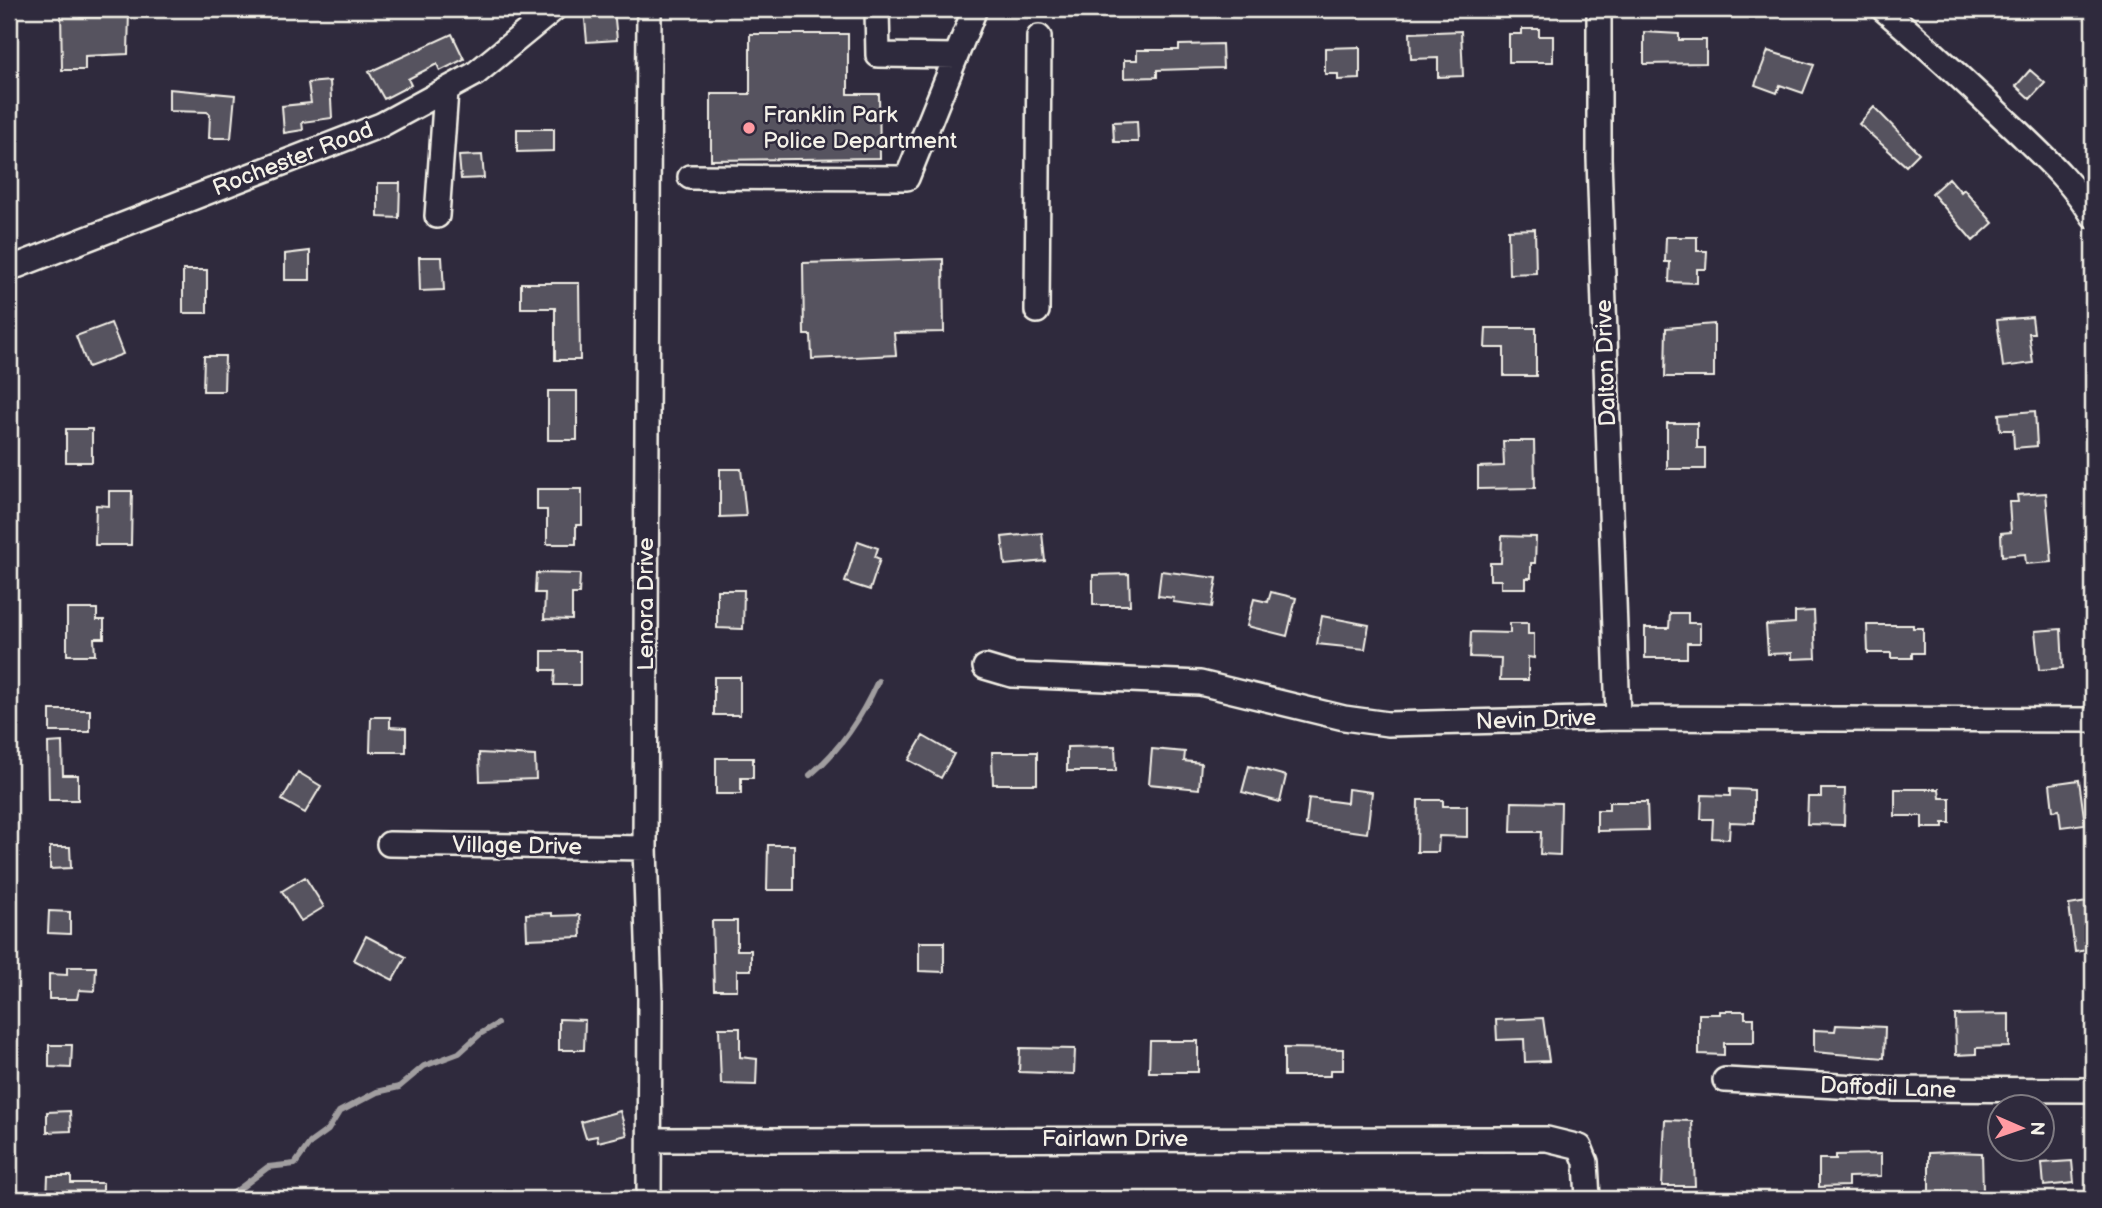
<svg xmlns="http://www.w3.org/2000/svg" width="2102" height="1208" font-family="'Balsamiq Sans',sans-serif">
<rect width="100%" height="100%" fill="#2f2a3d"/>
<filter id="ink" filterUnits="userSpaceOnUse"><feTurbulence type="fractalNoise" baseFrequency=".0143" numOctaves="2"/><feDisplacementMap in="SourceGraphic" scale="14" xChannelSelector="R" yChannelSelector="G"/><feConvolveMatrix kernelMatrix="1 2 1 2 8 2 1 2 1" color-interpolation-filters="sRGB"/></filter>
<g filter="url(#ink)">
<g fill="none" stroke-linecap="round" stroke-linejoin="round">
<path stroke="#a19ea0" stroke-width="6" d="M 810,775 C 841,749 861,718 878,681
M 226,1199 L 268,1167 L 295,1164 L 310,1143 L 328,1130 L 339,1112 L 377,1092 L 399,1087 L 424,1066 L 459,1053 L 480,1034 L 497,1024"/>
</g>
<path fill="#56525f" stroke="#f4f1e8" stroke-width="2" d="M 112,9 L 129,9 L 128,54 L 85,56 L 85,70 L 62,70 L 61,11 L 80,11 L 80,17 L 112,17 Z
M 584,9 L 614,9 L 617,40 L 587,42 Z
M 1522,29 L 1539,29 L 1539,36 L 1553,36 L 1553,62 L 1509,62 L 1509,34 L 1522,34 Z
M 1461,31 L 1463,76 L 1438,77 L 1438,58 L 1411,59 L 1410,33 Z
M 1644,32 L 1679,34 L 1679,40 L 1706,40 L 1706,63 L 1644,64 Z
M 452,34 L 464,59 L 440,71 L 437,64 L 408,79 L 411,85 L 384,99 L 369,72 Z
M 750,34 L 848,34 L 848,94 L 879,94 L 880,158 L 711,160 L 711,94 L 750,94 Z
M 1222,44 L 1223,68 L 1157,70 L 1157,77 L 1124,78 L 1124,60 L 1137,60 L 1137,50 L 1179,50 L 1179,45 Z
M 1360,47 L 1360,79 L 1338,80 L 1338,74 L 1325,74 L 1325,48 Z
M 1768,51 L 1814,65 L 1803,93 L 1780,85 L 1777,93 L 1755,85 Z
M 2030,70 L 2045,83 L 2030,99 L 2016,86 Z
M 330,81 L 332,118 L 302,122 L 303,130 L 284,133 L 282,106 L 311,103 L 308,83 Z
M 169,89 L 235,95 L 231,138 L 209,138 L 210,114 L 207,112 L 169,111 Z
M 1874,107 L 1919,153 L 1906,166 L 1859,124 Z
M 1137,121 L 1138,142 L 1114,142 L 1113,122 Z
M 517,129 L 554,129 L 554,151 L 517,152 Z
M 482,155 L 484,178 L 461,179 L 459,156 Z
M 1949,178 L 1961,192 L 1964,189 L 1993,223 L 1973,241 L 1932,193 Z
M 378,183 L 400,183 L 399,218 L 378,217 Z
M 1535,229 L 1536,273 L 1509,274 L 1508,230 Z
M 1666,237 L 1697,237 L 1697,251 L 1707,251 L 1706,269 L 1697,269 L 1697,283 L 1669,282 L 1670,262 L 1665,262 Z
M 310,251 L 310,280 L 285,280 L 285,254 Z
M 419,257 L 442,257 L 444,290 L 420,291 Z
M 943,259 L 944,332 L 894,333 L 896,355 L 812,359 L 811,335 L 804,335 L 803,263 Z
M 183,270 L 207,270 L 207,313 L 183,313 Z
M 521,283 L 579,283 L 580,360 L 555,360 L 555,308 L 521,308 Z
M 2032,317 L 2034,333 L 2029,333 L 2033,363 L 2003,367 L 1997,320 Z
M 111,323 L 123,354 L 88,367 L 76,336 Z
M 1714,324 L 1714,377 L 1665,377 L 1666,328 Z
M 1486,328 L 1536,328 L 1536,376 L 1504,376 L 1504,348 L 1485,348 Z
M 204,356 L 225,356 L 224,391 L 203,391 Z
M 548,391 L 577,391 L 577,440 L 548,440 Z
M 2035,411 L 2037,446 L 2014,448 L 2013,430 L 2000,430 L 1999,414 Z
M 1667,423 L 1697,423 L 1697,448 L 1705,448 L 1705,469 L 1667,469 Z
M 66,429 L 92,429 L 92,462 L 66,462 Z
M 1503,441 L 1534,441 L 1535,488 L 1478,489 L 1478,467 L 1504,466 Z
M 720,469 L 741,469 L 746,516 L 720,517 Z
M 537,489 L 582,489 L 582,525 L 576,525 L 576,544 L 547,544 L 547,510 L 537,510 Z
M 109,491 L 132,491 L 131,545 L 95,545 L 96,505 L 109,506 Z
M 2046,493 L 2052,562 L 2026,564 L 2025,554 L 2002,556 L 2001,533 L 2011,532 L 2009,502 L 2018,502 L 2017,495 Z
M 1042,533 L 1045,561 L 1005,565 L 1002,537 Z
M 1502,536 L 1536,537 L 1535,563 L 1531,563 L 1531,578 L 1526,578 L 1526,588 L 1501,588 L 1501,580 L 1490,580 L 1490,563 L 1501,563 Z
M 858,541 L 878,548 L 875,557 L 880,559 L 870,590 L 845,582 Z
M 1161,571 L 1217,578 L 1212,607 L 1173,602 L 1174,598 L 1158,596 Z
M 536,573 L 580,574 L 579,594 L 572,594 L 572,620 L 544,619 L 545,593 L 535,593 Z
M 1129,574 L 1130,605 L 1093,605 L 1093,575 Z
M 717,590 L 744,590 L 743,629 L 717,628 Z
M 1271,592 L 1296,598 L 1287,636 L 1247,626 L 1254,599 L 1268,602 Z
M 67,609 L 97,609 L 97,620 L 104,620 L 104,638 L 94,638 L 95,655 L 67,655 Z
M 1814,611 L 1816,658 L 1792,659 L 1792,653 L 1768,654 L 1766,625 L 1795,623 L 1795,612 Z
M 1670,613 L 1688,613 L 1688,623 L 1700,623 L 1700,643 L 1687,643 L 1687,658 L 1645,658 L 1645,628 L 1669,628 Z
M 1322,616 L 1369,625 L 1365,649 L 1317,644 Z
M 1510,623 L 1528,623 L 1528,634 L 1534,634 L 1534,658 L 1528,657 L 1528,680 L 1500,680 L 1501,658 L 1470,657 L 1471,632 L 1510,633 Z
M 1867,625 L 1913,625 L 1913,628 L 1923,628 L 1923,653 L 1912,653 L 1912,658 L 1891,658 L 1891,653 L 1868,653 Z
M 2061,629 L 2063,668 L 2039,670 L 2035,631 Z
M 542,651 L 580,651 L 580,685 L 554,685 L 555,670 L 542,670 Z
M 714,677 L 740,677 L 740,715 L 714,715 Z
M 50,710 L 90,710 L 90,732 L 50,732 Z
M 371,717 L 390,717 L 390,727 L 406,728 L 406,752 L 370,752 Z
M 923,736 L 954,754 L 941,778 L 909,760 Z
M 62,742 L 63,775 L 78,775 L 78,800 L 49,800 L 48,743 Z
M 1115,746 L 1116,771 L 1067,771 L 1067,747 Z
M 1152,749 L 1185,752 L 1184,761 L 1201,763 L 1199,789 L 1149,784 Z
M 992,752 L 1037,752 L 1037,784 L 993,784 Z
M 479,753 L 535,756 L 536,779 L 480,781 Z
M 716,758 L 753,758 L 753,778 L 741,778 L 741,794 L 716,794 Z
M 1249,766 L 1286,776 L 1280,802 L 1242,792 Z
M 298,772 L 321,786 L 305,813 L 282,800 Z
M 2079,780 L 2085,824 L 2061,827 L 2059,810 L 2053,811 L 2050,784 Z
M 1348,789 L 1372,792 L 1367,833 L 1306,825 L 1309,798 L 1347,803 Z
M 1730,789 L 1754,790 L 1754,823 L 1730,822 L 1729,839 L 1712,838 L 1713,819 L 1701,819 L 1702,795 L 1730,796 Z
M 1821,789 L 1845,789 L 1844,825 L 1807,824 L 1808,797 L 1821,797 Z
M 1895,789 L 1939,789 L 1940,798 L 1950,798 L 1950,823 L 1943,823 L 1943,828 L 1922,828 L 1922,816 L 1895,816 Z
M 1418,800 L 1443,800 L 1443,806 L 1467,806 L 1467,837 L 1439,836 L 1438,852 L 1417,852 Z
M 1512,802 L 1561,803 L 1560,855 L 1540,854 L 1541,832 L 1511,832 Z
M 1609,802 L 1647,802 L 1648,830 L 1597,831 L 1597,810 L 1609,810 Z
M 768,845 L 794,845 L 794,890 L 767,890 Z
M 50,847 L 70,847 L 71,868 L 50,869 Z
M 305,877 L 324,907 L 301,921 L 282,891 Z
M 2093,901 L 2093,949 L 2075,952 L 2069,905 Z
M 49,911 L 70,912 L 70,934 L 48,933 Z
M 552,913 L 552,916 L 580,915 L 581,937 L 527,939 L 526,914 Z
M 712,921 L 737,921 L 737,950 L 751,950 L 751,970 L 737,970 L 737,990 L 714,990 Z
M 366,936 L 406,957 L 393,980 L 354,960 Z
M 919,942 L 944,942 L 944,972 L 919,971 Z
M 67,967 L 96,967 L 95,991 L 79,990 L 77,999 L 49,999 L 49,974 L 67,975 Z
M 1720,1011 L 1745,1011 L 1745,1018 L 1754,1018 L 1754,1043 L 1724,1043 L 1724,1055 L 1699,1054 L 1699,1014 L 1720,1014 Z
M 2009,1014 L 2009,1047 L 1976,1048 L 1976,1054 L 1956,1055 L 1955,1015 Z
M 1543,1018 L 1549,1061 L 1525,1062 L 1524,1039 L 1497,1040 L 1496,1020 Z
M 559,1019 L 585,1020 L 584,1050 L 559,1050 Z
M 1836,1025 L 1885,1027 L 1884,1058 L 1814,1052 L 1814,1030 L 1835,1031 Z
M 719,1028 L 740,1028 L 740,1057 L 757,1059 L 756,1085 L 721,1084 Z
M 1150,1041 L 1198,1041 L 1198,1072 L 1149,1072 Z
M 49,1045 L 72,1045 L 71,1068 L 49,1067 Z
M 1020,1048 L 1075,1049 L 1074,1074 L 1019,1072 Z
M 1284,1048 L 1343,1049 L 1343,1070 L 1330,1070 L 1330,1076 L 1284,1076 Z
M 70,1111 L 71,1131 L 47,1132 L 47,1112 Z
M 620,1111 L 627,1135 L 598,1142 L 597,1136 L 586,1138 L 581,1122 Z
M 1665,1120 L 1692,1121 L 1695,1186 L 1662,1186 Z
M 1952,1152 L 1982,1153 L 1983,1191 L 1952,1191 L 1952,1195 L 1945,1195 L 1945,1199 L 1929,1199 L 1929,1153 Z
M 1881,1154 L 1881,1176 L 1848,1177 L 1848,1186 L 1819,1187 L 1819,1159 L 1836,1159 L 1836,1155 Z
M 2072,1161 L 2074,1183 L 2044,1186 L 2042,1163 Z
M 48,1176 L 71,1176 L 71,1183 L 103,1183 L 103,1199 L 47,1199 Z"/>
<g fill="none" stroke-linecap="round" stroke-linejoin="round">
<g stroke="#f4f1e8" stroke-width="28">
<path id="minor" d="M 877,9 L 878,55 L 956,56
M 1599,9 L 1599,158 L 1618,718
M 1883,9 C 1928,47 1971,87 2014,128 C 2043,156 2072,182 2093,216
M 690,177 L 907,178 L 975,9
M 437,216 L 446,91
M 9,269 L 381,125 L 475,74 L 554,9
M 1037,311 L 1039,37
M 985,667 L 1012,675 L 1200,683 L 1344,718 L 1388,724 L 1618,718 L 2093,720
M 389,844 L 645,848
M 1725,1080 L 1895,1089 L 2093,1090
M 650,1140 L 1547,1139 L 1580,1147 L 1586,1162 L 1588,1199
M 649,1199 L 650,999 L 645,848 L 649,9"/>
</g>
<use href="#minor" stroke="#2f2a3d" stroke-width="23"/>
</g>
</g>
<circle fill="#ff9aa2" stroke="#2f2a3d" stroke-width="2.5" cx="749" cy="128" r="7"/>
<g text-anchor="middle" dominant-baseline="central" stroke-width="5" stroke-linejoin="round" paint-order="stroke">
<g font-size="23" fill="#f4f1e8" stroke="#2f2a3d" text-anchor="start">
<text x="763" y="115">Franklin Park<tspan x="763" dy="26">Police Department</tspan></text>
</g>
<g font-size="23" fill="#f4f1e8" stroke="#2f2a3d">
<text transform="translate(293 159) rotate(-21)">Rochester Road</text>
<text transform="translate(1606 363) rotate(-92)">Dalton Drive</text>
<text transform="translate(646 604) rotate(-90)">Lenora Drive</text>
<text transform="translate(1536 720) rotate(-2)">Nevin Drive</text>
<text transform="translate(517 846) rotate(1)">Village Drive</text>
<text transform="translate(1888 1088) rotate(2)">Daffodil Lane</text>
<text x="1115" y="1139">Fairlawn Drive</text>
</g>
</g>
<rect width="2102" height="1208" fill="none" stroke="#2f2a3d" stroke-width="35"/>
<rect x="18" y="18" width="2067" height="1173" fill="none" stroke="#f4f1e8" stroke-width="2.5" filter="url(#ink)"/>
<g transform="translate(2021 1128) rotate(92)"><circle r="33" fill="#2f2a3d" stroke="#7e7a81" stroke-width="2"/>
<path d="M0-5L12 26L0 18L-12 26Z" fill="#ff9aa2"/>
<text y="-10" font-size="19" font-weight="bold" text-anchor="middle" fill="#f4f1e8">N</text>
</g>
</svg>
